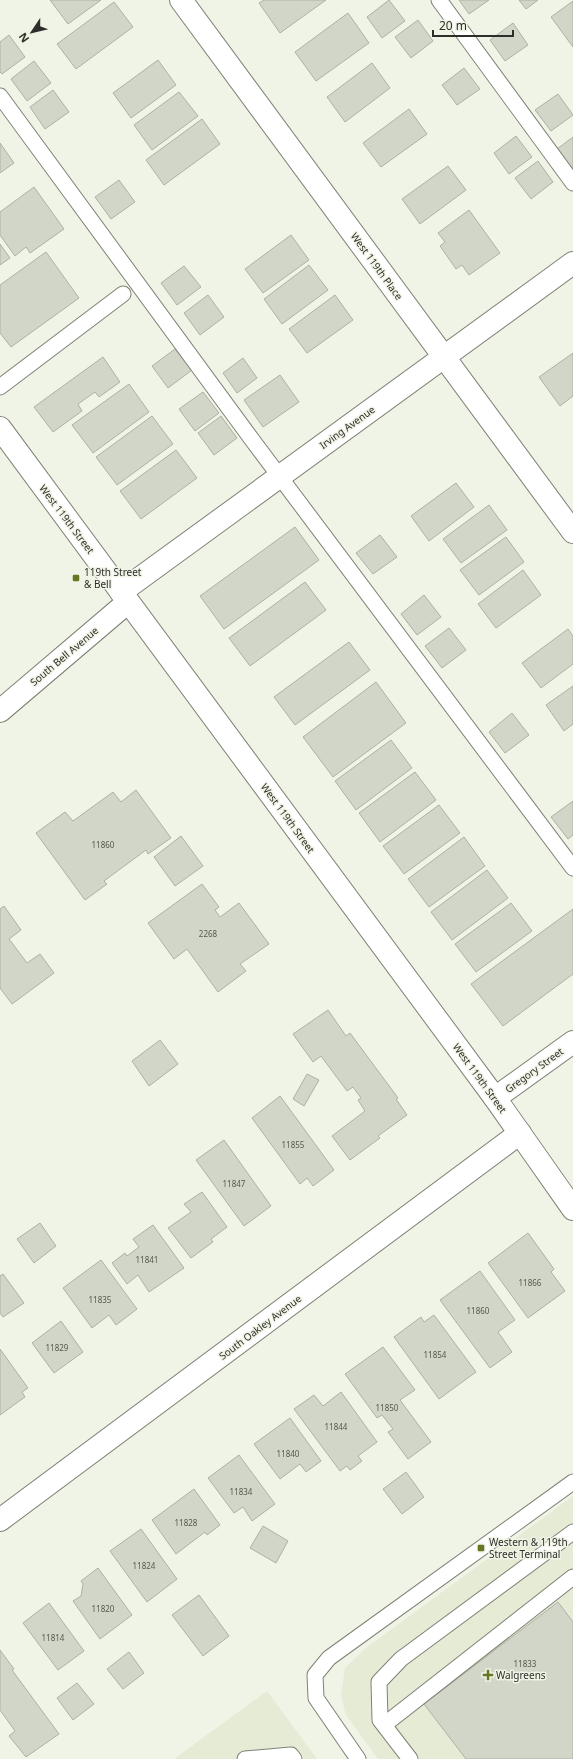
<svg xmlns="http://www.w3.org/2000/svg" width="573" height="1759" font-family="'Noto Sans',sans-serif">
<rect width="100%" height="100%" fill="#f0f4e6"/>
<path fill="#e5ebd5" d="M 573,1496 L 573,1759 L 378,1759 L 346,1715 L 341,1696 L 345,1668 L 366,1648 Z
M 267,1691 L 317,1759 L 174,1759 Z"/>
<path fill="#d2d6c8" stroke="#adb1a3" d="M 50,0 L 101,0 L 68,24 Z
M 264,0 L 326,0 L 280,33 L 259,3 Z
M 389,0 L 405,21 L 382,38 L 367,17 Z
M 459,0 L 489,0 L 469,14 Z
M 519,0 L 538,0 L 526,9 Z
M 573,1 L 573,47 L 551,17 Z
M 114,2 L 133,27 L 76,69 L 57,44 Z
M 348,13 L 369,43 L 316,81 L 295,52 Z
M 418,20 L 433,41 L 411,58 L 395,37 Z
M 513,23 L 528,45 L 505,61 L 490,40 Z
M 9,35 L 25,57 L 2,74 L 0,72 L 0,42 Z
M 158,60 L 176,85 L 131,118 L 113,93 Z
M 34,61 L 51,83 L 27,101 L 11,79 Z
M 372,63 L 390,88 L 345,122 L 327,97 Z
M 464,68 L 480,89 L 457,105 L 442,85 Z
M 53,90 L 69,112 L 45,129 L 30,107 Z
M 179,92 L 198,116 L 152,150 L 134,125 Z
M 558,94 L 573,115 L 551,131 L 535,110 Z
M 409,109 L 427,134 L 381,167 L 363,143 Z
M 202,119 L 220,144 L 164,185 L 146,160 Z
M 516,136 L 532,157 L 509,174 L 494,153 Z
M 573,137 L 573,170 L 557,149 Z
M 0,143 L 14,163 L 0,173 Z
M 538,161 L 553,182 L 531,199 L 515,178 Z
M 448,166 L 466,190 L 420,224 L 402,199 Z
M 119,180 L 135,202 L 111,219 L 95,197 Z
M 34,187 L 64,229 L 30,253 L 26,247 L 15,256 L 0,235 L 0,212 Z
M 469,210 L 500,253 L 469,275 L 462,265 L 456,269 L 440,246 L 445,242 L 438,233 Z
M 291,235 L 309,260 L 263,293 L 245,269 Z
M 0,244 L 10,258 L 0,265 Z
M 46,252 L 79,298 L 11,347 L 0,333 L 0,285 Z
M 309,265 L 328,290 L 282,324 L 264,299 Z
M 184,266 L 201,287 L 177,305 L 161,283 Z
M 208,295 L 224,317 L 200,335 L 184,313 Z
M 335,295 L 353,320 L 307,353 L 289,329 Z
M 175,349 L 192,370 L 168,388 L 152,366 Z
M 573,353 L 573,396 L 560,406 L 539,377 Z
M 103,357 L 120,382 L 99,397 L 95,392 L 78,404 L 82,411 L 53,432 L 34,407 Z
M 243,358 L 257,378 L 237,393 L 223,373 Z
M 280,375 L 299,402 L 263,427 L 244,400 Z
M 129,384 L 149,412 L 93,453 L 72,425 Z
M 203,392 L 219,413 L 195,431 L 179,409 Z
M 152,416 L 173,444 L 117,485 L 96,457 Z
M 221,416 L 237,438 L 214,455 L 198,433 Z
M 176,450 L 197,478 L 141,519 L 120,491 Z
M 456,483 L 474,507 L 429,541 L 411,516 Z
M 489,505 L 507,530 L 461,563 L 443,539 Z
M 295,527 L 319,560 L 224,629 L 200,596 Z
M 380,535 L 397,557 L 373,574 L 356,553 Z
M 506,537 L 524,562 L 479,595 L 460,570 Z
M 523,570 L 541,595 L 496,628 L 478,604 Z
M 305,582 L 326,610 L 250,666 L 229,638 Z
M 424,595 L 441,617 L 417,635 L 401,614 Z
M 449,628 L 466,650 L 442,668 L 425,646 Z
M 568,629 L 573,636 L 573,664 L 541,688 L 522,663 Z
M 349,642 L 370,670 L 295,725 L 274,697 Z
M 376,682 L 406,723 L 333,777 L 303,737 Z
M 573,686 L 573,724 L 564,731 L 546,705 Z
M 512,713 L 529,735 L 505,753 L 489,732 Z
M 391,740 L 412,768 L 356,810 L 335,781 Z
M 415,772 L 436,800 L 380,842 L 359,813 Z
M 136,790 L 171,838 L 148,854 L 146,850 L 104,881 L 107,884 L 85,900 L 36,833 L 65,812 L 73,821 L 113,792 L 121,802 Z
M 573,801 L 573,835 L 568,839 L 551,817 Z
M 439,805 L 460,833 L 404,874 L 383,846 Z
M 181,836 L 203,866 L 175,886 L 154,857 Z
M 464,837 L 485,866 L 429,907 L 408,879 Z
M 487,870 L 508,898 L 452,940 L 431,912 Z
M 202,884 L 219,907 L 215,910 L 220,917 L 239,903 L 269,944 L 240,964 L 246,971 L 218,992 L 187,949 L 174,959 L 148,923 Z
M 511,903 L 532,931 L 476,972 L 455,944 Z
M 4,906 L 21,930 L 9,939 L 27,963 L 40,954 L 54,973 L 12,1004 L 0,988 L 0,909 Z
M 573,909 L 573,974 L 503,1026 L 471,984 Z
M 328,1010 L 346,1036 L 350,1033 L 398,1098 L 396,1099 L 407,1115 L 378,1136 L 380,1138 L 350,1160 L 332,1136 L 365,1111 L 358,1100 L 361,1098 L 353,1087 L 347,1091 L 321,1056 L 313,1062 L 293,1034 Z
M 160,1040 L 178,1064 L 149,1086 L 132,1061 Z
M 307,1074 L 319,1080 L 304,1106 L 293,1099 Z
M 280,1096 L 334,1170 L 313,1186 L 307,1178 L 300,1184 L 252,1118 Z
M 224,1140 L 271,1206 L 244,1226 L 196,1160 Z
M 202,1192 L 227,1227 L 211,1239 L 213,1242 L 191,1258 L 168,1228 L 191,1212 L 184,1204 Z
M 40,1223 L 56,1246 L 34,1263 L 17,1239 Z
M 153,1225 L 184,1268 L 149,1292 L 138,1275 L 127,1284 L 112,1263 L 125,1253 L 127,1256 L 139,1247 L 133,1239 Z
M 528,1233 L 554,1269 L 551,1272 L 565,1291 L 528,1318 L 488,1263 Z
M 101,1260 L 137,1309 L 116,1325 L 109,1315 L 92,1328 L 63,1288 Z
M 480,1271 L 515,1320 L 498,1332 L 512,1352 L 490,1368 L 440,1300 Z
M 3,1274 L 24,1303 L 3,1317 L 0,1313 L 0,1276 Z
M 434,1315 L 476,1372 L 439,1399 L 394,1337 L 421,1317 L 424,1322 Z
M 61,1321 L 83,1352 L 54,1373 L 32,1343 Z
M 383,1347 L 415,1390 L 400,1400 L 431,1442 L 408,1459 L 388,1432 L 393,1429 L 382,1415 L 377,1418 L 345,1374 Z
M 0,1349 L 28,1388 L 22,1392 L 25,1397 L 0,1415 Z
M 341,1392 L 377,1442 L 358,1456 L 362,1461 L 350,1470 L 347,1466 L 340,1471 L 294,1409 L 314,1395 L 323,1406 Z
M 290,1418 L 321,1461 L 306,1472 L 300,1464 L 280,1479 L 254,1444 Z
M 239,1455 L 275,1504 L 252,1521 L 243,1507 L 234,1513 L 208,1478 Z
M 406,1472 L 424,1497 L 402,1514 L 383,1489 Z
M 194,1489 L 220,1525 L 207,1535 L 205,1532 L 176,1554 L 152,1520 Z
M 263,1526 L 288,1541 L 276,1563 L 250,1548 Z
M 141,1529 L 177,1579 L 147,1602 L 110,1551 Z
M 98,1568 L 132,1615 L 100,1639 L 73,1601 L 81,1596 L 83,1584 L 81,1581 Z
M 199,1595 L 229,1636 L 203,1656 L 172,1615 Z
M 558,1602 L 573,1622 L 573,1759 L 466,1759 L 424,1704 Z
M 49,1603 L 84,1651 L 58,1670 L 23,1623 Z
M 0,1650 L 14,1669 L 12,1670 L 59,1734 L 26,1757 L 9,1736 L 15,1731 L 0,1710 Z
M 129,1652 L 144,1673 L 123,1689 L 107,1669 Z
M 77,1683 L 94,1704 L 73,1720 L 57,1698 Z"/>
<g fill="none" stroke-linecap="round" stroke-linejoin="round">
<g stroke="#7e8275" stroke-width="17">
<path id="service" d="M 439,0 L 573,183
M 0,96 L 253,441 L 573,868
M 0,387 L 123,294
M 384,1725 L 573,1577
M 245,1759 L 291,1755 L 294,1759
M 358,1759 L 316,1698 L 315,1675 L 329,1658 L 573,1482
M 410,1759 L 380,1720 L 379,1682 L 401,1659 L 573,1532"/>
</g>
<g stroke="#7e8275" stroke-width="24">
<path id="minor" d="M 181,0 L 573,532
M 121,592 L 573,263
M 0,711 L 128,602
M 495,1098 L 573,1042
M 0,1520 L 520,1133"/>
</g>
<g stroke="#7e8275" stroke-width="24">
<path id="tertiary" d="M 0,428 L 495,1098 L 573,1209"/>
</g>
<use href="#service" stroke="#fff" stroke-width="15"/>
<use href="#minor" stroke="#fff" stroke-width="22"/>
<use href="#tertiary" stroke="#fff" stroke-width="22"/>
</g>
<g fill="#667623" stroke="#f0f4e6" stroke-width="1.5">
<rect x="72" y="574" width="8" height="8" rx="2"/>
<rect x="477" y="1544" width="8" height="8" rx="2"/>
<path d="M486 1669h4v4h4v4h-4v4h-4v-4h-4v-4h4z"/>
</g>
<g text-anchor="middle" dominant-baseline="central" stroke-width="3" stroke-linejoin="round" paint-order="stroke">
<g font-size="8" fill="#565851">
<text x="103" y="844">11860</text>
<text x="208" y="933">2268</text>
<text x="293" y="1144">11855</text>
<text x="234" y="1183">11847</text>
<text x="147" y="1259">11841</text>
<text x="530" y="1282">11866</text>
<text x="100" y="1299">11835</text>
<text x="478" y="1310">11860</text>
<text x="57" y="1347">11829</text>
<text x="435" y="1354">11854</text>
<text x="387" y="1407">11850</text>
<text x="336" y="1426">11844</text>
<text x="288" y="1453">11840</text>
<text x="241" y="1491">11834</text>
<text x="186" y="1522">11828</text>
<text x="144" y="1565">11824</text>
<text x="103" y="1608">11820</text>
<text x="53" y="1637">11814</text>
<text x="525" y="1663">11833</text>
</g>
<g font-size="10" fill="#2d2e29" stroke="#f0f4e6">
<text transform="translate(377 266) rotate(54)">West 119th Place</text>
<text transform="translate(347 427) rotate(-36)">Irving Avenue</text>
<text transform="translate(67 519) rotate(53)">West 119th Street</text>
<text transform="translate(64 656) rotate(-40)">South Bell Avenue</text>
<text transform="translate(288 818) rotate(54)">West 119th Street</text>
<text transform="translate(534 1070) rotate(-36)">Gregory Street</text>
<text transform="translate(480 1078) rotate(54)">West 119th Street</text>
<text transform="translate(260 1327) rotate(-37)">South Oakley Avenue</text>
</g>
<g font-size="10" fill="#2d2e29" stroke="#f0f4e6" text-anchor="start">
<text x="84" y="572">119th Street<tspan x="84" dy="12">&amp; Bell</tspan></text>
<text x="489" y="1542">Western &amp; 119th<tspan x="489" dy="12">Street Terminal</tspan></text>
<text x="496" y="1675">Walgreens</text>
</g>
</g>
<g transform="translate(32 32) rotate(235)" stroke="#f0f4e6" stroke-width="3" paint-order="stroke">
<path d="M0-3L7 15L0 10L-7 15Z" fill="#2d2e29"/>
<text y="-6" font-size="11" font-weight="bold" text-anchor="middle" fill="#2d2e29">N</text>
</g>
<path d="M433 30v6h80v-6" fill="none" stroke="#2d2e29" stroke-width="2"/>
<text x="439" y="30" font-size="12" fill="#2d2e29" stroke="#f0f4e6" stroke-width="3" paint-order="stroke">20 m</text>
</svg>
